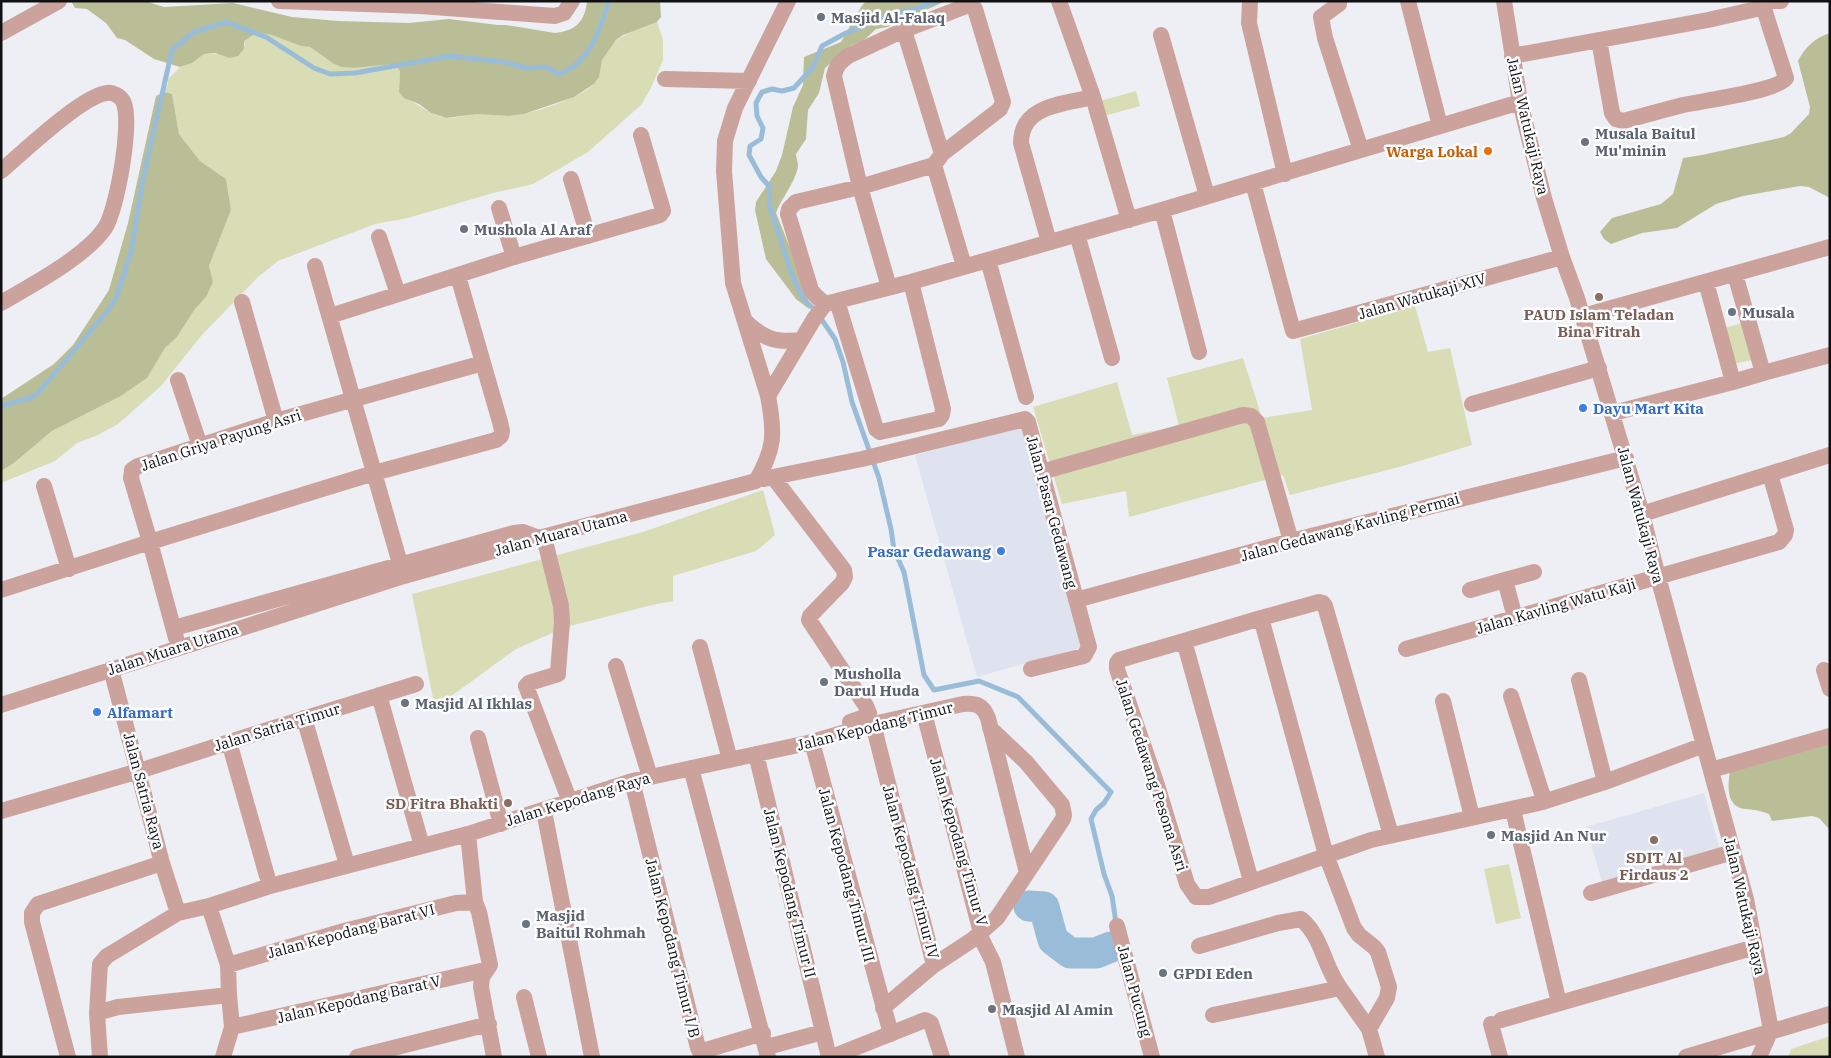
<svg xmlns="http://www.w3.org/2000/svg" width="1831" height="1058" font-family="'IBM Plex Serif',serif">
<rect width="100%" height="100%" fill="#edeff4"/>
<path fill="#dfe3ef" d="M 1024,425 L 1086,646 L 977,677 L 915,455 Z
M 1704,793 L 1721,853 L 1603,885 L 1586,827 Z"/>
<path fill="#d8ddb6" d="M 657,22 L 663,40 L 663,60 L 651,88 L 641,105 L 588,152 L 533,184 L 493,193 L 408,218 L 375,224 L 278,261 L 257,278 L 201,336 L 161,386 L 118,424 L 98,435 L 77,443 L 55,461 L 1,483 L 1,471 L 14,463 L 52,431 L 121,396 L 147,378 L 165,348 L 177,337 L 195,309 L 206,297 L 209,266 L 231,210 L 226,179 L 200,161 L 179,134 L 172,94 L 165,92 L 168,83 L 168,79 L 180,67 L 192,63 L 204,54 L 219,54 L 245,45 L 244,41 L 258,32 L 272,34 L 301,46 L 310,47 L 334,64 L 350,68 L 394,64 L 400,71 L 399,92 C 409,100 433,116 445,118 C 454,119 466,115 475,114 C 486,113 498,116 509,116 C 529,115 581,98 594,84 C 601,78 599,68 602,59 C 613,35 635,31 657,22 Z
M 1136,91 L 1140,106 L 1104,116 L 1100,101 Z
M 1415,306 L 1428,352 L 1450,348 L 1472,445 L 1403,466 L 1290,495 L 1283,475 L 1129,517 L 1126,491 L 1062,504 L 1033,407 L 1117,382 L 1132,435 L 1179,426 L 1167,378 L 1243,358 L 1262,418 L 1312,410 L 1300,339 Z
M 1743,323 L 1752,360 L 1733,364 L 1724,328 Z
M 763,490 L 775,535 L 756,551 L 673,576 L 673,601 L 652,605 L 566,627 L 516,649 L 435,708 L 412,594 L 643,532 Z
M 1509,864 L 1521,918 L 1496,924 L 1484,869 Z
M 1830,1036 L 1830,1057 L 1788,1057 L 1791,1049 Z"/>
<path fill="#babe96" d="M 71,1 L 145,1 L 164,7 L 233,3 L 292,17 L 338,21 L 409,23 L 449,19 L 498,25 L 506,25 L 555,33 C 575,31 585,22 587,1 L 660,1 L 661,17 L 657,22 L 623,35 L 616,40 L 602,60 L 599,77 L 594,84 L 574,97 L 524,114 L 509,116 L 477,114 L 446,118 L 431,113 L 419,104 L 404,98 L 399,92 L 400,71 L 394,64 L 354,68 L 342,67 L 334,64 L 310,47 L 301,46 L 272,35 L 258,32 L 244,41 L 244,49 L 238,56 L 230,58 L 215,53 L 204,54 L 192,63 L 180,67 L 154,59 L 125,40 L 117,38 L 106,23 L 87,9 L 75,8 Z
M 866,1 L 946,1 L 888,27 L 876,29 L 863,41 L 850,46 L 825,68 L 819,93 L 808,110 L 806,139 L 796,154 C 796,157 798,162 798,166 C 796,181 781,199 776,213 L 808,292 L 809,309 L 796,299 L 766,259 L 755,210 L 756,202 L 776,171 L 782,155 L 793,107 L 803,85 L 804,57 L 841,42 L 861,7 Z
M 1830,33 L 1830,198 L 1809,187 L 1800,186 L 1743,196 L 1716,204 L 1677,228 L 1642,233 L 1611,244 L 1604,239 L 1600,232 L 1612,218 L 1661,204 L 1673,194 L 1683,158 L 1702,155 L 1784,137 L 1791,133 L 1809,114 L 1810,107 L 1798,61 C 1805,47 1815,38 1830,33 Z
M 165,92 L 172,94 L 179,134 L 200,161 L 226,179 L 231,210 L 209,266 L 213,282 L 206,297 L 195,309 L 177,337 L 165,348 L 147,378 L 121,396 L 52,431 L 14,463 L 1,471 L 1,399 L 54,364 L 73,345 L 109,290 L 128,223 L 156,96 Z
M 1830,740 L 1830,830 L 1819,818 L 1812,816 L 1772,821 L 1769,814 C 1759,810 1756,810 1746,809 C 1725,807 1728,785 1730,770 Z"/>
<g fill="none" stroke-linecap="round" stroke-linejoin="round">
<path stroke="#99bdd8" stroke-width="5" d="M 938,1 L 911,10 L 889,15 L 846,33 L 822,46 L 813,67 L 794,88 L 782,91 L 772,89 L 762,92 L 756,103 L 757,116 L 763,128 L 761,139 L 750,146 L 749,155 L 761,177 L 769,186 L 770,207 L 791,272 L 803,299 L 815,310 L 835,339 L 843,362 L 852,402 L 879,478 L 891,529 L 894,550 L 904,572 L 924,675 L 934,690 L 979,681 L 1018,697 L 1111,792 L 1104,803 L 1096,810 L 1091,819 L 1104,874 L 1112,896 L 1116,923
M 1,406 L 30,398 L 37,394 L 106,313 L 116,298 L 131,252 L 143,179 L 172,50 L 194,32 L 226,22 L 266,37 L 314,68 L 330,74 L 355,73 L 450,56 L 504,62 L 526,68 L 546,67 L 559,74 C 590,63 600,29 609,1
M 1111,947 L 1116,936"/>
<path stroke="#99bdd8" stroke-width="31" d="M 1029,906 L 1044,907 L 1053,940 L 1070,953 L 1096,953 L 1111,947"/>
<path stroke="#cca29c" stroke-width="16" d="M 279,1 L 420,6 L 555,16 L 564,13 L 572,1
M 1059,1 L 1093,97 L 1129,220
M 1250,1 L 1249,23 L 1285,174
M 1339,1 L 1339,4 L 1321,17 L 1325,38 L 1361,150
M 1408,1 L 1440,126
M 1504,1 L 1520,102 L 1544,198 L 1562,257 L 1577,298 L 1642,514 L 1658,577 L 1746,899 L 1771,1030
M 1775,1 L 1781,1
M 966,6 L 972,6 L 975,9 L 1003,102 L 1000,109 L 942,154 L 934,165 L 860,187 L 834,76 C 836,66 840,62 848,56 L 904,30 Z
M 904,30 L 942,154
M 1,33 L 59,1
M 1161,35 L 1207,196
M 1512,56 L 1708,20 L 1761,8 L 1765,12 L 1786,78 C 1778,91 1701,101 1683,105 C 1663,110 1643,116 1623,121 L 1616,119 L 1612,113 L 1599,40
M 665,79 L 749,81
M 934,165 L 964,266
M 1,171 C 22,153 83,95 107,93 C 113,92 120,96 123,101 C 133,120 117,210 105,228 C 85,257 32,285 1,303
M 571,179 L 588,236
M 1253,183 L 1293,331 L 1562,257
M 499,208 L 514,257
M 1162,210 L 1199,352
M 1077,234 L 1112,358
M 379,237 L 398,294
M 1049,242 L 1021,143 C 1021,105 1064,104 1093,97
M 988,260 L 1026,397
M 315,266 L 403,574
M 1735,274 L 1763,373
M 458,276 C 472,324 486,373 500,422 L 502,431 L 501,436 L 496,440 L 374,473 L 150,542 L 131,478 L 132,470 L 138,466 L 276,421 L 483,363
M 837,301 L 876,429 L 880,432 L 939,419 L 942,415 L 943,409 L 911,282
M 242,302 L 276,421
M 825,304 L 816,296 L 811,290 L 788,214 L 789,209 L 796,202 L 860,187 L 889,287
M 330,316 L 514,257 L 660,215 L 663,211 L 662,207 L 641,135
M 1583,316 L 1830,247
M 745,321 C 764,339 775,343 801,340
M 178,380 L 200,446
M 1733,382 L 1763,373 L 1830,355
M 768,396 L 814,319 L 825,304 L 911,282 L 1162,210 L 1520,102
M 1472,404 L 1599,368
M 1613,413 L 1733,382 L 1706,282
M 1041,472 L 1243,415 L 1251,416 L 1257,422 L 1291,541
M 773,477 L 862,459 L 1025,419 L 1028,422 L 1089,647 L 1084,656 L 1031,669
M 764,479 L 773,477 L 844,570 L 845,577 L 842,583 L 810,616 L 809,620 L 866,706 L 869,713 L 864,717 L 850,722
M 44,486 L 69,569
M 1642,514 L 1830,455
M 544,537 L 561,606 L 562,622 L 558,672 L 558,674 L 529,683 L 526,686 L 570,802
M 1505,580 L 1534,572
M 1,590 L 150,542 L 176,638
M 1470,590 L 1505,580 L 1515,618
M 1076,600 L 1291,541 L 1626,458
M 1261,618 L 1319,602 L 1323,603 L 1325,606 L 1391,835
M 174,628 L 514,533 L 523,532 L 539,538
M 1184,641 L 1261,618 L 1326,855 L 1354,928 L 1359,935 L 1374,947 L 1378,952 L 1389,987 L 1387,998 L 1369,1029
M 700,647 L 730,760
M 1406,649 L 1779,542 L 1785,535 L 1786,530 L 1770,474
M 616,666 L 650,777
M 111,669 L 162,863 L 178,913
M 1824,670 L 1830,689
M 1579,680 L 1605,782
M 379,695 L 422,846
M 1511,696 L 1544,800 L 1543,802
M 1443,701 L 1472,817
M 1,705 L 404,576 L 539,538 L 756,481 C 775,449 775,433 768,396 L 733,283 L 724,171 L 725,141 L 735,108 L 788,1
M 924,713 L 981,933
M 304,718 L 345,858
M 873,724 L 934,965
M 478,738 L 501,824
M 229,742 L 267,876
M 812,742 L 891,1034
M 756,754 L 829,1057
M 691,768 L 768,1057
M 1711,770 L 1830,736
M 632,781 L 698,1048 L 699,1050 L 706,1050 L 763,1033
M 1513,810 L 1559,1003
M 1,811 L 139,771 L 229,742 L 416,684
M 544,811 L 592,1057
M 468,834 L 475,902 L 479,912 L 490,965 L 482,977 L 481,987 L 494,1057
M 1251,881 L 1184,641 L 1119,660 L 1117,663 L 1117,669 L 1157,785 L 1187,884 L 1196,897 L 1209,897 L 1371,840 L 1543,802 L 1605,782 L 1704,745
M 1591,893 L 1733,852
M 209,906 L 228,965 L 229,995 L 232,1027 L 223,1057
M 1117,926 L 1152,1057
M 979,934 L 993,962 L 1017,1057
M 1199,946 L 1278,923 L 1301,919 C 1322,936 1324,967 1340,988
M 228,965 L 344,931 L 456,903 L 475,902
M 229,995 L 118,1007 L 97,1013 L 100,964 L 107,956 L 178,913 L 209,906 L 270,886 L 468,834 L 632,781 L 812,742 L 873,724 L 963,704 C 976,703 983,705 988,718 L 1027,873
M 524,997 L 539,1057
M 883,1008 L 934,965 L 972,940 L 997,918 L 1063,819 L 1064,815 L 1062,805 L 1026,762 L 990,728
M 97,1013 L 100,1057
M 1213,1015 L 1340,988 L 1369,1029 L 1377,1057
M 1501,1020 L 1755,947
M 1491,1024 L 1500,1057
M 232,1027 L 485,970
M 767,1047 L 823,1032
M 68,1057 L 32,922 L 32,913 L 38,904 L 162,863
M 357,1057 L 489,1024
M 832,1057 L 925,1020 L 931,1023 L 942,1057
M 1686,1057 L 1830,1014
M 1759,1057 L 1771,1030"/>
</g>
<g fill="#6b7280" stroke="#fbfcfe" stroke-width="2">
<circle cx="821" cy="17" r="5"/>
<circle cx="1585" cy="142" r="5"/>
<circle cx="464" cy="229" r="5"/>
<circle cx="1732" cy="312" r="5"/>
<circle cx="824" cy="682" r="5"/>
<circle cx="405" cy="703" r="5"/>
<circle cx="1491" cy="835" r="5"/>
<circle cx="526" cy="924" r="5"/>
<circle cx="1163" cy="973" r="5"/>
<circle cx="992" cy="1009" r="5"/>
</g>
<circle fill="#e8710a" stroke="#fbfcfe" stroke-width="2" cx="1488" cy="151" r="5"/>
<g fill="#8d6e63" stroke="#fbfcfe" stroke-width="2">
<circle cx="1599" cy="297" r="5"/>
<circle cx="508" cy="803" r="5"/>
<circle cx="1654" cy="840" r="5"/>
</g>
<g fill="#3f7fe0" stroke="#fbfcfe" stroke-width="2">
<circle cx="1583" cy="408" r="5"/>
<circle cx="1001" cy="551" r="5"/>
<circle cx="97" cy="712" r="5"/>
</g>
<g text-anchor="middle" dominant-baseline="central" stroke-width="5" stroke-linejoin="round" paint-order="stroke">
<g font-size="15" font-weight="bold" fill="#5b616d" stroke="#fbfcfe" text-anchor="start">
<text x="831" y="17">Masjid Al-Falaq</text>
<text x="1595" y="133">Musala Baitul<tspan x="1595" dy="17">Mu'minin</tspan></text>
<text x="474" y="229">Mushola Al Araf</text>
<text x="1742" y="312">Musala</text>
<text x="834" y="673">Musholla<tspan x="834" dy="17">Darul Huda</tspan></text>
<text x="415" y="703">Masjid Al Ikhlas</text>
<text x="1501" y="835">Masjid An Nur</text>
<text x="536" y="915">Masjid<tspan x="536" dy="17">Baitul Rohmah</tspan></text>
<text x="1173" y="973">GPDI Eden</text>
<text x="1002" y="1009">Masjid Al Amin</text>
</g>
<g font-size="15" fill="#101113" stroke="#fbfcfe">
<text transform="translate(1528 126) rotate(77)">Jalan Watukaji Raya</text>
<text transform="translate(1422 296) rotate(-16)">Jalan Watukaji XIV</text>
<text transform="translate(221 440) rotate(-18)">Jalan Griya Payung Asri</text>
<text transform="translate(1052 512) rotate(75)">Jalan Pasar Gedawang</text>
<text transform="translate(1641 515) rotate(75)">Jalan Watukaji Raya</text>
<text transform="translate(1350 527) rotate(-15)">Jalan Gedawang Kavling Permai</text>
<text transform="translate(561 533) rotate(-15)">Jalan Muara Utama</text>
<text transform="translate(1556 606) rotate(-16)">Jalan Kavling Watu Kaji</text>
<text transform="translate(173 649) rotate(-18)">Jalan Muara Utama</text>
<text transform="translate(875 726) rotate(-14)">Jalan Kepodang Timur</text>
<text transform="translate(277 727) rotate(-17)">Jalan Satria Timur</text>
<text transform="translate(1152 775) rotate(72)">Jalan Gedawang Pesona Asri</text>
<text transform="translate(144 791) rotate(75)">Jalan Satria Raya</text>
<text transform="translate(578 799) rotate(-17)">Jalan Kepodang Raya</text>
<text transform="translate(959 842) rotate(74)">Jalan Kepodang Timur V</text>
<text transform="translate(911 872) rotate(75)">Jalan Kepodang Timur IV</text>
<text transform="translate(847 875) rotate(75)">Jalan Kepodang Timur III</text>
<text transform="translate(790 893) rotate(76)">Jalan Kepodang Timur II</text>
<text transform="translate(1745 906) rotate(77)">Jalan Watukaji Raya</text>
<text transform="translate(351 931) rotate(-15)">Jalan Kepodang Barat VI</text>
<text transform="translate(673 948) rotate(76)">Jalan Kepodang Timur I/B</text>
<text transform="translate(1135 991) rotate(75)">Jalan Pucung</text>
<text transform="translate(359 999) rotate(-13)">Jalan Kepodang Barat V</text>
</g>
<g font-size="15" font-weight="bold" fill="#c56008" stroke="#fbfcfe" text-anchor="end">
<text x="1478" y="151">Warga Lokal</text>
</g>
<g font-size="15" font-weight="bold" fill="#785e54" stroke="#fbfcfe">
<text x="1599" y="314">PAUD Islam Teladan<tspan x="1599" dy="17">Bina Fitrah</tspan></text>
<text x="498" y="803" text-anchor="end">SD Fitra Bhakti</text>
<text x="1654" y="857">SDIT Al<tspan x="1654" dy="17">Firdaus 2</tspan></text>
</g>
<g font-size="15" font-weight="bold" fill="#366cbe" stroke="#fbfcfe" text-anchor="start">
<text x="1593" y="408">Dayu Mart Kita</text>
<text x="991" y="551" text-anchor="end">Pasar Gedawang</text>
<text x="107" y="712">Alfamart</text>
</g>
</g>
<rect width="1831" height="1058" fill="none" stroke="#101113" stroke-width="5"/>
</svg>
